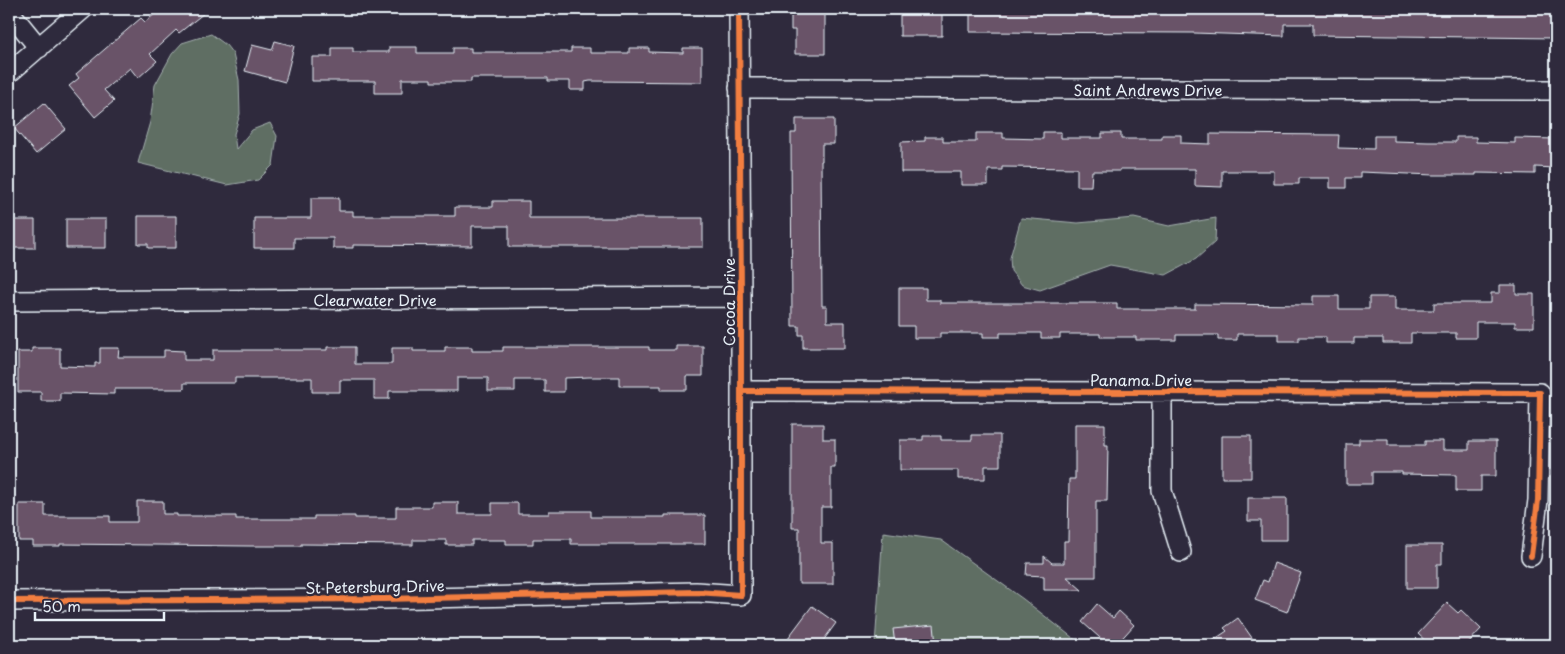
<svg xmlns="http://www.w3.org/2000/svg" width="1565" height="654" font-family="'Playpen Sans',sans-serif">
<rect width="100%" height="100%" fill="#2f2a3d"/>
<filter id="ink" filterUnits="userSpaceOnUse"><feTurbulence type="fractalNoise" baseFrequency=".02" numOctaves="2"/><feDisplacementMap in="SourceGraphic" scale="10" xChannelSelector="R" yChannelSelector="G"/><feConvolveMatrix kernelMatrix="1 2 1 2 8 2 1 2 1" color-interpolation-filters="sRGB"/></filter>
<g filter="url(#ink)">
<path fill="#5f6e64" stroke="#a4b0ae" d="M 211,34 L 226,45 L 233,54 L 239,80 L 240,114 L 234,134 L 236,149 L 252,130 L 270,123 L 277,136 L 273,165 L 258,180 L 227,185 L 138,163 L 150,122 L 155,85 L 172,54 L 182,43 Z
M 1021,218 L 1078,223 L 1134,218 L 1169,226 L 1216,218 L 1215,242 L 1196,259 L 1166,275 L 1110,265 L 1040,290 L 1022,285 L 1011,271 L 1010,258 Z
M 883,532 L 941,540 L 1023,599 L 1082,645 L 875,645 Z"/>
<path fill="#695368" stroke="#e8f1f8" d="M 161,9 L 209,9 L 179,33 L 176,30 L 150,54 L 157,61 L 138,78 L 130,68 L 104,90 L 114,101 L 95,117 L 69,86 L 79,78 L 76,74 L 141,18 L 145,22 Z
M 900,9 L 942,9 L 942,36 L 900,36 Z
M 970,9 L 1556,9 L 1556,38 L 1313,35 L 1313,24 L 1284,24 L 1284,36 L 1194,33 L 970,32 Z
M 791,13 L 825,13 L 825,54 L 795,54 L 795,30 L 791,30 Z
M 275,41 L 294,46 L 285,82 L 245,71 L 252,45 L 272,50 Z
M 389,47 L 417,47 L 417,53 L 453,53 L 453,48 L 471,48 L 471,52 L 571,52 L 571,48 L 590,48 L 590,53 L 629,53 L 629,48 L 649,48 L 649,52 L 683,53 L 683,48 L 702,48 L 702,82 L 590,81 L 585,82 L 585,90 L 570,90 L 570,81 L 548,81 L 548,78 L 471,78 L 471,82 L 431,82 L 431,79 L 402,79 L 402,93 L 375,93 L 375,81 L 312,81 L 312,57 L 332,57 L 332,48 L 353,48 L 353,52 L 389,52 Z
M 44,103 L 66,129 L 36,154 L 14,128 Z
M 796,119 L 834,119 L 834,144 L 822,144 L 822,161 L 821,161 L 822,306 L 827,306 L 827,322 L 845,322 L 845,348 L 803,348 L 803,335 L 799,335 L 799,326 L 792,326 L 791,133 L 796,133 Z
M 1043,132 L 1061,132 L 1061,138 L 1102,138 L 1102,133 L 1121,133 L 1121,139 L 1162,139 L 1162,135 L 1181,135 L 1181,143 L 1210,144 L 1210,134 L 1339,135 L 1338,148 L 1374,149 L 1374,136 L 1394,136 L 1394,141 L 1428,142 L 1456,142 L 1456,137 L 1476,137 L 1476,142 L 1515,143 L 1515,138 L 1556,139 L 1556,168 L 1535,167 L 1535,174 L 1476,173 L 1476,175 L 1434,175 L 1360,172 L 1360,178 L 1346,178 L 1346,188 L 1330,188 L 1330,178 L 1299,178 L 1299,184 L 1274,184 L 1274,171 L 1222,171 L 1222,187 L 1195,186 L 1195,169 L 1120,169 L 1120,171 L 1092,171 L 1091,186 L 1077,186 L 1077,168 L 1002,167 L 1002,170 L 988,170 L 988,185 L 961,185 L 961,172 L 901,172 L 901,142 L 925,141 L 925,137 L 943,137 L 943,142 L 976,142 L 976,133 L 1003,133 L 1003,138 L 1043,139 Z
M 311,198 L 339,198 L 339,211 L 353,211 L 353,216 L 455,216 L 455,207 L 493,207 L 493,201 L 529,201 L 529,218 L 703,218 L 703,247 L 509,247 L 509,226 L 472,226 L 472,246 L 353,245 L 353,248 L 333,248 L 333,238 L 294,238 L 294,248 L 254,248 L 254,218 L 311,218 Z
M 138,216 L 176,216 L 176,248 L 148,248 L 148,244 L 138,244 Z
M 66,219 L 106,219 L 106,248 L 66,248 Z
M 9,220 L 35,220 L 35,248 L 9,248 Z
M 1500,285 L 1516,285 L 1516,294 L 1534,294 L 1534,327 L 1515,327 L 1515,322 L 1476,322 L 1476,338 L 1456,338 L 1456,333 L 1411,333 L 1411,343 L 1383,343 L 1383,338 L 1354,338 L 1354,343 L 1326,343 L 1326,337 L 1299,337 L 1299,341 L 1279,341 L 1279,334 L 1237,334 L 1237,340 L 1218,340 L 1218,335 L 1176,335 L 1176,340 L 1136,340 L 1136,337 L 1100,337 L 1100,334 L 1060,334 L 1060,338 L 1041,338 L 1041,333 L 1000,333 L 1000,337 L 983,337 L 983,333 L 940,333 L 940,338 L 914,338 L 914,326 L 899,326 L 899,288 L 926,288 L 926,300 L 940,300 L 940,303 L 1117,303 L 1117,309 L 1195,309 L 1195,304 L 1313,305 L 1313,296 L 1339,296 L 1339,309 L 1369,309 L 1369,297 L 1395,297 L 1395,310 L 1434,310 L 1434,303 L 1491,303 L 1491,293 L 1500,293 Z
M 676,346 L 703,346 L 703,376 L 687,376 L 687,390 L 661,390 L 661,386 L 619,386 L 619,377 L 589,377 L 564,378 L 564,392 L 545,392 L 545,380 L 515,380 L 515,391 L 488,391 L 488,378 L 457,378 L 457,391 L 389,391 L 389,399 L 374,399 L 374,380 L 340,380 L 340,392 L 312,392 L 312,378 L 235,378 L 235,383 L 184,383 L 184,389 L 114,389 L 114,394 L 60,393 L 60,401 L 41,401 L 41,392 L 18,392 L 18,352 L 32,352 L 32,348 L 60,348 L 60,366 L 95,367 L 95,363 L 100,363 L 100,348 L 119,348 L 118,357 L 164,357 L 164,350 L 184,351 L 184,360 L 213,360 L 213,350 L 327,350 L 327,347 L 355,347 L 355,364 L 392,364 L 392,348 L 413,348 L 413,351 L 445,351 L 445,347 L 472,347 L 472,351 L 503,351 L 503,347 L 649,347 L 649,350 L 676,350 Z
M 792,424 L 823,424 L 823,439 L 835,439 L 835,467 L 831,467 L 831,507 L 821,507 L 821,543 L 833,543 L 833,584 L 799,584 L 799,528 L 792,528 Z
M 1075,424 L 1105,424 L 1105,445 L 1108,445 L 1107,501 L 1096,501 L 1096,577 L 1067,577 L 1082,590 L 1044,590 L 1044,576 L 1026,575 L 1027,563 L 1044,563 L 1044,556 L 1052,563 L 1064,563 L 1064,541 L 1068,541 L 1069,479 L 1075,479 Z
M 972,435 L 1000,435 L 1000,466 L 985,466 L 985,479 L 958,479 L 958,470 L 900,470 L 900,440 L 923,440 L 923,436 L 941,436 L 941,440 L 972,440 Z
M 1222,436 L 1251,436 L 1251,478 L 1222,478 Z
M 1359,439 L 1388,439 L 1388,445 L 1425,445 L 1425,441 L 1443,441 L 1443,450 L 1469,450 L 1469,441 L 1496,441 L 1496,476 L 1481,476 L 1481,491 L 1456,491 L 1456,475 L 1402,474 L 1402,472 L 1372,472 L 1372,484 L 1346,484 L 1346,444 L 1359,444 Z
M 1248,498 L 1287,498 L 1287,540 L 1261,540 L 1261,521 L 1248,521 Z
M 137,501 L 163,501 L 163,514 L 177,514 L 177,516 L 236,516 L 236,519 L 314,519 L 314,516 L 355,516 L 355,518 L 396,518 L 396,507 L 432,507 L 432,502 L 458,502 L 458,514 L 492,514 L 492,503 L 518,503 L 518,514 L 549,514 L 549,511 L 591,511 L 591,517 L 665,517 L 665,515 L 705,515 L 705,544 L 571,544 L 571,539 L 533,539 L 533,544 L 506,544 L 506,540 L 472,540 L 472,545 L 446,545 L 446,540 L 413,540 L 413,545 L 301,544 L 301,546 L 249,546 L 60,544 L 60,546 L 33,546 L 33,541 L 19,541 L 19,504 L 45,504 L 45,516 L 110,516 L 110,522 L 137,522 Z
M 1407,545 L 1442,545 L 1442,564 L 1437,564 L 1437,588 L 1407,588 Z
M 1274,563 L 1301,573 L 1287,612 L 1255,600 L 1263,580 L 1268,582 Z
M 1447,603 L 1458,613 L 1461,610 L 1481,629 L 1466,645 L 1430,645 L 1418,634 Z
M 1097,604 L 1113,618 L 1119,611 L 1134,625 L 1116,645 L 1108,645 L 1082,622 Z
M 812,606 L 836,623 L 820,645 L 797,645 L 788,638 Z
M 1238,618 L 1257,645 L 1206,645 L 1227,631 L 1224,628 Z
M 934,625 L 936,645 L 895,645 L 893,629 Z"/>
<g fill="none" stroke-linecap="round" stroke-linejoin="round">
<g stroke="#e8f1f8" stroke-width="22">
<path id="minor" d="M 9,11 L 39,48
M 9,73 L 83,9
M 739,88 L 1556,90
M 9,301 L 741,297
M 741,391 L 1540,393 L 1538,500 L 1531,556
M 1162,391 L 1162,491 L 1181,552
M 9,601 L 384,599 L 696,592 L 741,595 L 741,297 L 739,9"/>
</g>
<use href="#minor" stroke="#2f2a3d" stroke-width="19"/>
<g stroke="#2f2a3d" stroke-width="9">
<path id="cycleway" d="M 741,391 L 1540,393 L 1538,500 L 1531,556
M 9,601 L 384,599 L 696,592 L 741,595 L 741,297 L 739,9"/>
</g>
<use href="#cycleway" stroke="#f27e40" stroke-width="6"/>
</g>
</g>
<g text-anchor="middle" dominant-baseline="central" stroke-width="4.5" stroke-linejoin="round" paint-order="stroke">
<g font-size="15" fill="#e8f1f8" stroke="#2f2a3d">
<text x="1148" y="89">Saint Andrews Drive</text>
<text x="375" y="299">Clearwater Drive</text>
<text transform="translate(728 302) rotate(-90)">Cocoa Drive</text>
<text x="1141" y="379">Panama Drive</text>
<text transform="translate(375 586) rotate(-1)">St Petersburg Drive</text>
</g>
</g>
<rect width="1565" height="654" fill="none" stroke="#2f2a3d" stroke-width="30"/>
<rect x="15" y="15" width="1535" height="624" fill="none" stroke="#e8f1f8" stroke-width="2" filter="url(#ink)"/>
<path d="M35 612v8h129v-8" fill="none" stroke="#e8f1f8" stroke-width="2.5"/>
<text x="42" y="612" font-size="15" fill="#e8f1f8" stroke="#2f2a3d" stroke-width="4" paint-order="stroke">50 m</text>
</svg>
